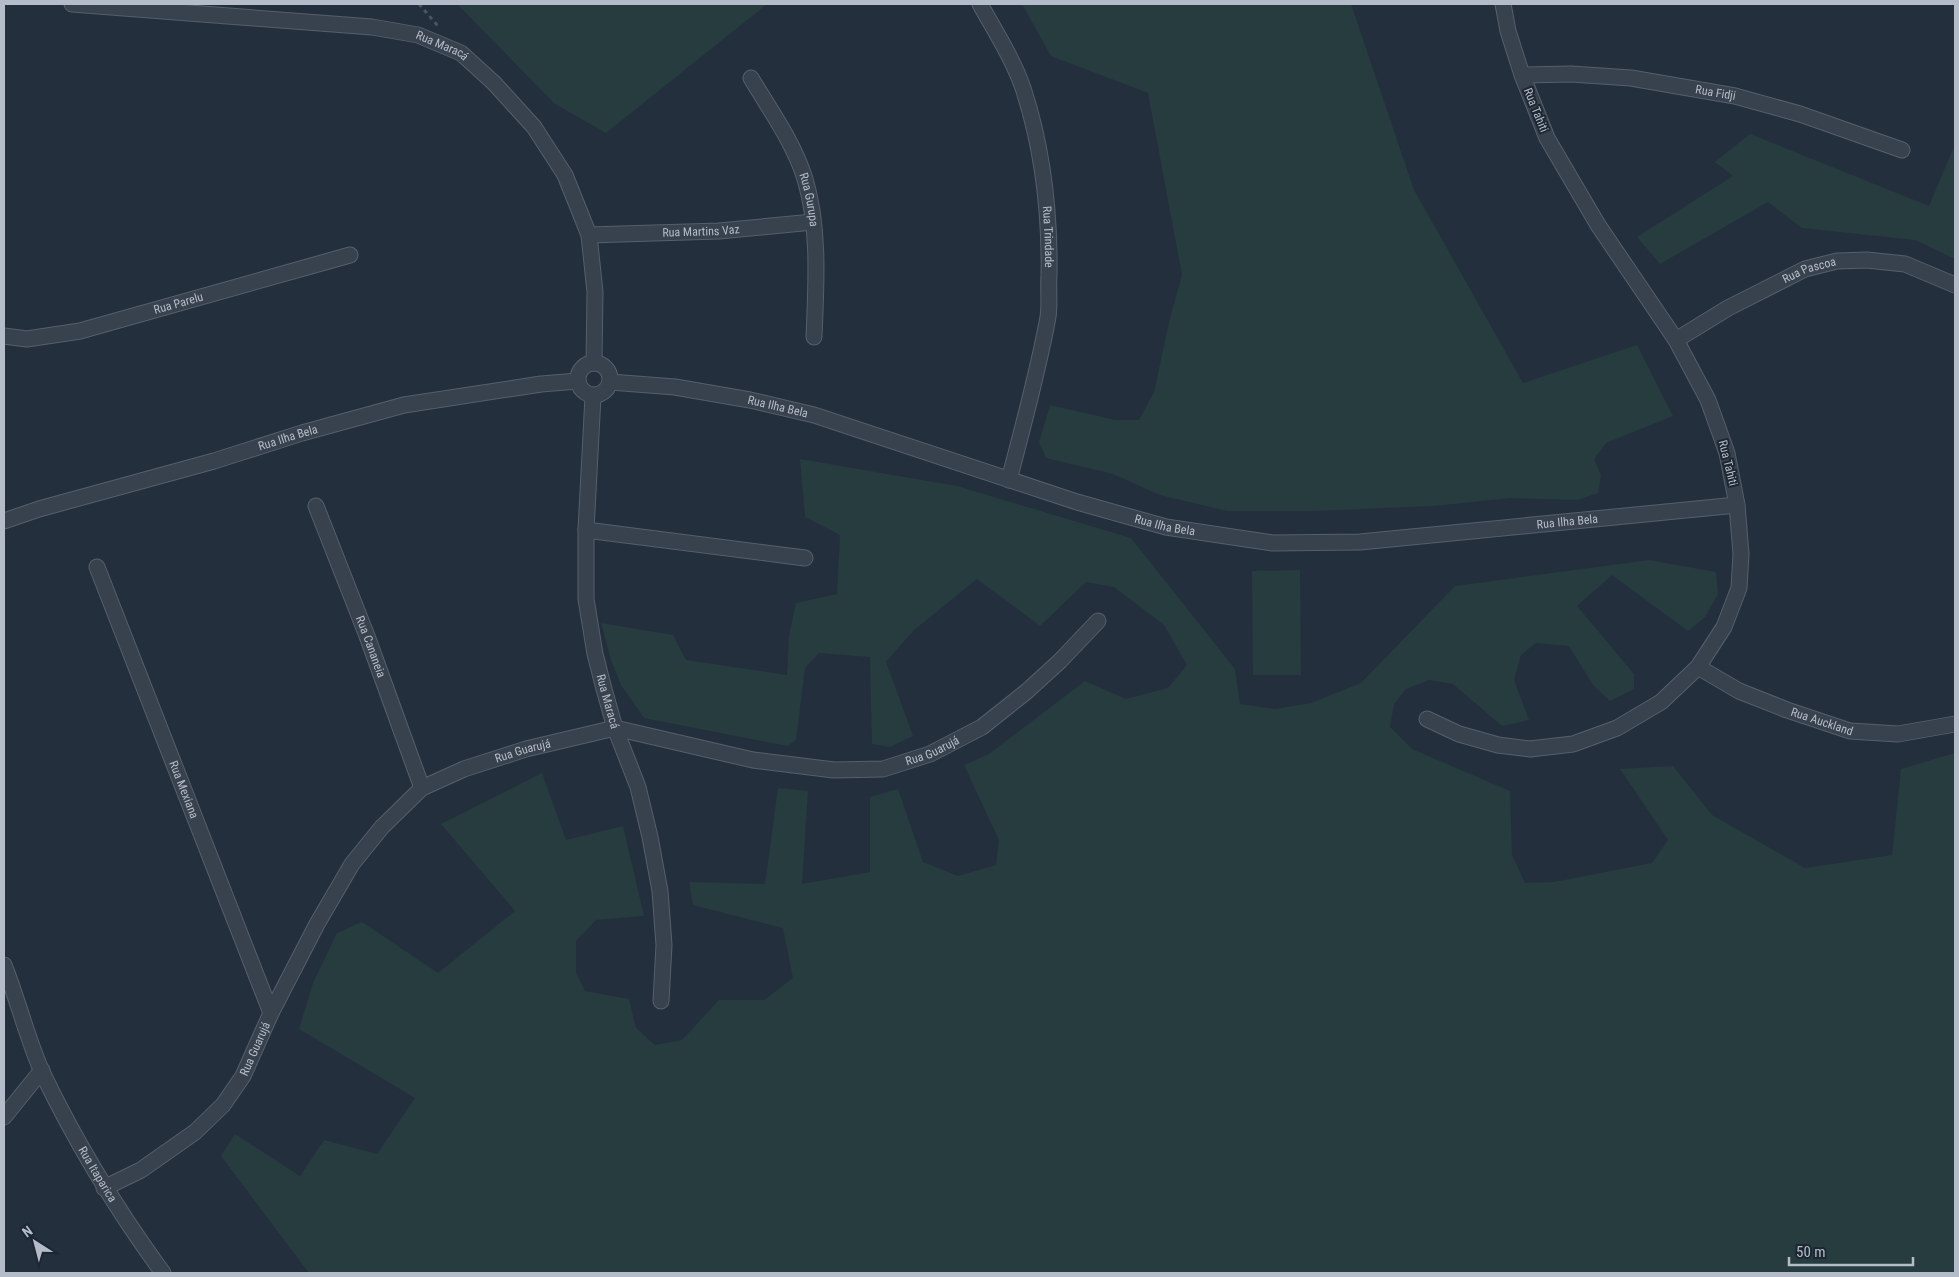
<svg xmlns="http://www.w3.org/2000/svg" width="1959" height="1277" font-family="'Roboto Condensed',sans-serif">
<rect width="100%" height="100%" fill="#242f3e"/>
<path fill="#263c3f" d="M 457,4 L 767,4 L 606,133 L 555,104 Z
M 1022,4 L 1351,4 L 1414,190 L 1523,383 L 1637,345 L 1673,416 L 1606,443 L 1594,459 L 1601,475 L 1598,493 L 1577,500 L 1510,498 L 1434,506 L 1313,511 L 1227,511 L 1160,495 L 1113,474 L 1046,458 L 1039,442 L 1050,405 L 1115,420 L 1139,420 L 1154,392 L 1170,318 L 1182,275 L 1148,93 L 1051,56 Z
M 1750,134 L 1929,206 L 1955,144 L 1955,259 L 1915,240 L 1802,228 L 1768,202 L 1660,264 L 1637,237 L 1733,176 L 1715,162 Z
M 800,459 L 957,486 L 1131,538 L 1235,669 L 1240,704 L 1275,709 L 1311,703 L 1361,683 L 1455,586 L 1649,560 L 1716,572 L 1718,594 L 1705,617 L 1688,631 L 1612,575 L 1577,606 L 1634,674 L 1634,689 L 1610,701 L 1593,685 L 1569,646 L 1536,643 L 1521,655 L 1514,680 L 1529,720 L 1502,726 L 1453,684 L 1429,680 L 1406,689 L 1394,704 L 1390,727 L 1412,749 L 1510,791 L 1512,855 L 1525,883 L 1554,882 L 1652,863 L 1668,840 L 1620,769 L 1673,766 L 1712,815 L 1805,868 L 1892,855 L 1901,769 L 1955,753 L 1955,1273 L 309,1273 L 221,1156 L 235,1134 L 300,1176 L 324,1140 L 377,1154 L 415,1098 L 299,1029 L 313,983 L 337,933 L 362,922 L 438,973 L 515,911 L 441,824 L 542,773 L 566,840 L 623,826 L 644,916 L 596,920 L 576,941 L 576,973 L 585,991 L 629,999 L 636,1028 L 655,1045 L 682,1040 L 719,1000 L 764,1000 L 793,978 L 783,928 L 693,905 L 689,882 L 765,884 L 778,788 L 808,791 L 802,884 L 870,872 L 870,797 L 898,789 L 923,862 L 958,876 L 996,865 L 999,840 L 964,765 L 989,754 L 1085,681 L 1126,699 L 1168,688 L 1187,665 L 1164,625 L 1114,587 L 1086,582 L 1040,626 L 977,579 L 914,630 L 886,662 L 913,736 L 890,747 L 872,744 L 870,657 L 819,653 L 805,668 L 796,740 L 787,746 L 644,718 L 621,685 L 611,660 L 601,623 L 673,635 L 686,660 L 787,675 L 789,636 L 796,603 L 837,594 L 840,535 L 805,517 Z
M 1300,570 L 1301,675 L 1253,675 L 1252,571 Z"/>
<g fill="none" stroke-linecap="round" stroke-linejoin="round">
<g stroke="#565f6c" stroke-width="17">
<g id="minor">
<path id="s1" d="M 72,4 L 372,27 L 418,35 L 461,53 L 494,83 L 534,127 L 565,175 L 589,235 L 595,292 L 594,363"/>
<path id="s2" d="M 980,4 C 995,31 1013,59 1023,88 C 1043,149 1050,212 1049,275 C 1048,289 1050,304 1048,317 C 1038,372 1023,426 1009,480"/>
<path id="s3" d="M 1522,75 L 1571,74 L 1631,78 L 1735,96 L 1800,114 L 1902,150"/>
<path id="s4" d="M 751,78 C 770,110 794,143 805,179 C 820,229 816,286 814,337"/>
<path id="s5" d="M 589,235 L 719,231 L 813,222"/>
<path id="s6" d="M 4,336 L 27,339 L 80,331 L 350,255"/>
<path id="s7" d="M 1676,340 L 1728,308 L 1805,269 L 1837,261 L 1867,260 L 1905,264 L 1955,285"/>
<circle cx="594" cy="379" r="16"/>
<path id="s8" d="M 610,382 L 675,387 L 750,400 L 814,415 L 1077,502 L 1166,527 L 1273,543 L 1360,542 L 1737,505"/>
<path id="s9" d="M 593,396 L 586,530 L 586,599 L 595,654 L 604,689 L 615,728 L 638,787 L 650,837 L 660,891 L 664,945 L 661,1001"/>
<path id="s10" d="M 316,506 L 367,636 L 422,788"/>
<path id="s11" d="M 4,521 L 39,509 L 214,461 L 302,433 L 404,405 L 541,384 L 578,381"/>
<path d="M 586,530 L 805,558"/>
<path id="s12" d="M 97,567 L 271,1013"/>
<path id="s13" d="M 1698,667 L 1739,691 L 1787,710 L 1850,731 L 1898,734 L 1955,724"/>
<path d="M 1427,719 L 1459,734 L 1498,745 L 1530,749 L 1573,744 L 1617,728 L 1661,702 L 1698,667 L 1724,627 L 1739,588 L 1741,554 L 1737,505 L 1727,453 L 1708,400 L 1676,340 L 1598,225 L 1547,138 L 1522,75 L 1508,31 L 1503,4"/>
<path id="s14" d="M 4,965 C 18,1000 27,1038 42,1072 C 76,1143 117,1210 163,1273"/>
<path d="M 4,1117 L 42,1070"/>
<path id="s15" d="M 104,1188 L 141,1170 L 195,1132 L 223,1105 L 243,1076 L 271,1013 L 317,924 L 352,864 L 382,827 L 422,788 L 464,769 L 526,749 L 615,728 L 753,760 L 834,770 L 883,769 L 930,754 L 982,727 L 1026,692 L 1060,661 L 1098,621"/>
</g>
</g>
<path stroke="#44595c" stroke-width="3" stroke-dasharray="4 4" stroke-linecap="butt" d="M 419,4 L 438,26"/>
<use href="#minor" stroke="#38414e" stroke-width="15"/>
</g>
<g text-anchor="middle" dominant-baseline="central" stroke-width="4" stroke-linejoin="round" paint-order="stroke">
<g font-size="12" fill="#b4bcc9" stroke="#1d2633">
<text stroke="none"><textPath href="#s1" startOffset="374">Rua Maracá</textPath></text>
<text stroke="none"><textPath href="#s3" startOffset="195">Rua Fidji</textPath></text>
<text transform="translate(1536 110) rotate(68)">Rua Tahiti</text>
<text stroke="none"><textPath href="#s4" startOffset="136">Rua Gurupa</textPath></text>
<text stroke="none"><textPath href="#s5" startOffset="112">Rua Martins Vaz</textPath></text>
<text stroke="none"><textPath href="#s2" startOffset="246">Rua Trindade</textPath></text>
<text stroke="none"><textPath href="#s7" startOffset="151">Rua Pascoa</textPath></text>
<text stroke="none"><textPath href="#s6" startOffset="179">Rua Parelu</textPath></text>
<text stroke="none"><textPath href="#s8" startOffset="170">Rua Ilha Bela</textPath></text>
<text stroke="none"><textPath href="#s11" startOffset="296">Rua Ilha Bela</textPath></text>
<text transform="translate(1728 463) rotate(76)">Rua Tahiti</text>
<text stroke="none"><textPath href="#s8" startOffset="980">Rua Ilha Bela</textPath></text>
<text stroke="none"><textPath href="#s8" startOffset="575">Rua Ilha Bela</textPath></text>
<text stroke="none"><textPath href="#s10" startOffset="151">Rua Cananeia</textPath></text>
<text stroke="none"><textPath href="#s9" startOffset="308">Rua Maracá</textPath></text>
<text stroke="none"><textPath href="#s13" startOffset="136">Rua Auckland</textPath></text>
<text stroke="none"><textPath href="#s15" startOffset="1051">Rua Guarujá</textPath></text>
<text stroke="none"><textPath href="#s15" startOffset="631">Rua Guarujá</textPath></text>
<text stroke="none"><textPath href="#s12" startOffset="239">Rua Mexiana</textPath></text>
<text stroke="none"><textPath href="#s15" startOffset="211">Rua Guarujá</textPath></text>
<text stroke="none"><textPath href="#s14" startOffset="230">Rua Itaparica</textPath></text>
</g>
</g>
<rect width="1959" height="1277" fill="none" stroke="#b4bcc9" stroke-width="10"/>
<g transform="translate(35 1242) rotate(324)" stroke="#1d2633" stroke-width="4" paint-order="stroke">
<path d="M0-4L9 19L0 12L-9 19Z" fill="#b4bcc9"/>
<text y="-8" font-size="14" font-weight="bold" text-anchor="middle" fill="#b4bcc9">N</text>
</g>
<path d="M1789 1257v8h124v-8" fill="none" stroke="#b4bcc9" stroke-width="2.5"/>
<text x="1796" y="1257" font-size="15" fill="#b4bcc9" stroke="#1d2633" stroke-width="4" paint-order="stroke">50 m</text>
</svg>
